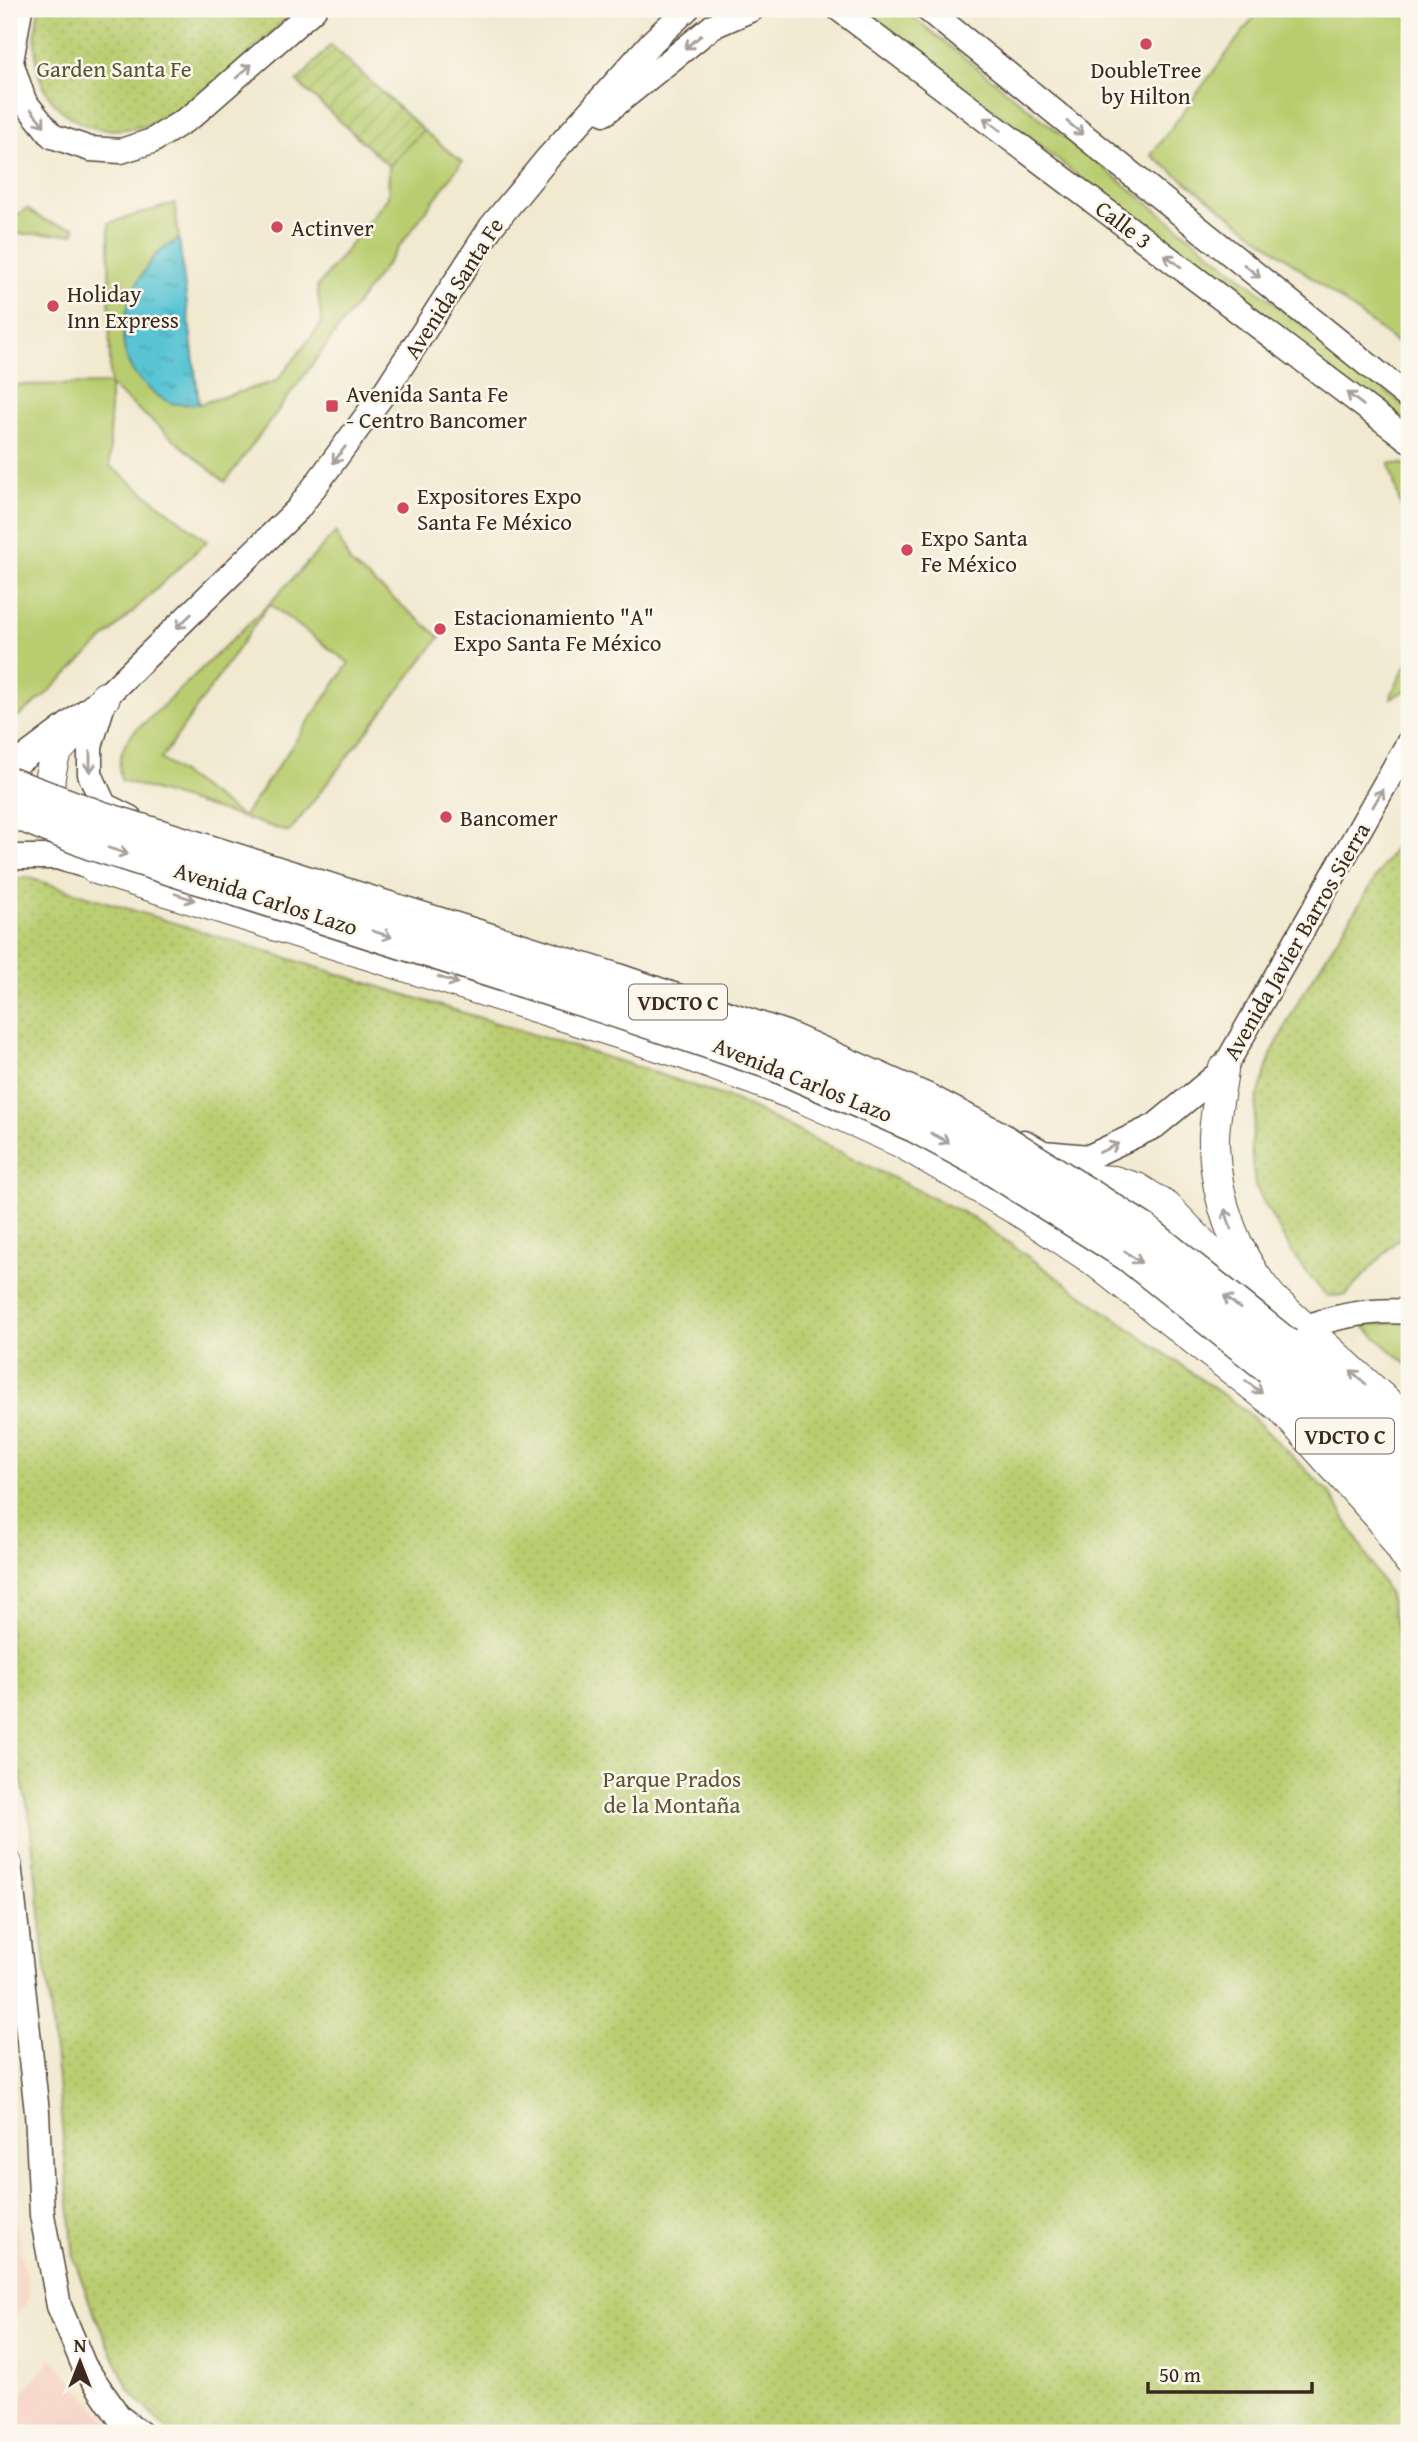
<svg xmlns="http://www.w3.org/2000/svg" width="1418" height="2442" font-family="'Gentium Book Plus',serif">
<defs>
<pattern id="park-dots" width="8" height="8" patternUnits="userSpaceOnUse" patternTransform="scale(1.75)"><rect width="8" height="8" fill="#b9cd70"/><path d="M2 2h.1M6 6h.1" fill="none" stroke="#a0b061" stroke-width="1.8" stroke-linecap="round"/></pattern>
<pattern id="garden-furrows" width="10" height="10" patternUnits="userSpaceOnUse" patternTransform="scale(1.75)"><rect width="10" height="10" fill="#b9cd70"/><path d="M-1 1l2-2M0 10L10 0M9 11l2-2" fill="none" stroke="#a0b061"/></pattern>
<pattern id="water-ripples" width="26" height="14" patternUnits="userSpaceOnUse" patternTransform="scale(1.75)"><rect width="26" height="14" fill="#59c4d4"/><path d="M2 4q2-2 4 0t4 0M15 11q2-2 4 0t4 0" fill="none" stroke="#4b9fab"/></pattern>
</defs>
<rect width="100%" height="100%" fill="#fbf7ec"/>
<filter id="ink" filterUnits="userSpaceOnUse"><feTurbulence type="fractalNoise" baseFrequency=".0143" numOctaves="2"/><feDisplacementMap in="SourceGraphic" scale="14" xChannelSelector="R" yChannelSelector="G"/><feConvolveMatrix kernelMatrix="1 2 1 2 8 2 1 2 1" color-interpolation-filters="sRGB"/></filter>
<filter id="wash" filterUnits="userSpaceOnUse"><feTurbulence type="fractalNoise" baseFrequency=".00686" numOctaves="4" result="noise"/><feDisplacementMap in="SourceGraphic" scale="28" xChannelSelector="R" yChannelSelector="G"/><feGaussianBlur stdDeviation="1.57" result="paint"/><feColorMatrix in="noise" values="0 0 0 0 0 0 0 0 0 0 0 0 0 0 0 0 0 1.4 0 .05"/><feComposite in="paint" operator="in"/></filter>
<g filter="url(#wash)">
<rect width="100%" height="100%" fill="#f1e9d0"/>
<path fill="#f6d2c4" d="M 9,2206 L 13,2206 L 29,2298 L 9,2325 Z
M 52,2358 L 118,2433 L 9,2433 L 9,2410 Z"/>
<path fill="#b9cd70" stroke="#7a7c47" stroke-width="2" fill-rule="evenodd" d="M 864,9 L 903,9 L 1409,410 L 1409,421 L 1374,407 Z
M 1260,9 L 1409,9 L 1409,352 L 1151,155 Z
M 423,130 L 462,162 L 225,482 L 110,386 L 110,466 L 207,541 L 43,697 L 20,715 L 9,719 L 9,385 L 110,384 L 109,223 L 175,203 L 179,239 L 155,255 L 173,403 L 199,404 L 277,381 L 322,323 L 317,287 L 388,197 L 389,166 Z
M 27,208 C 41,221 56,226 75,227 L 74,234 L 12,234 L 12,219 Z
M 1389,463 L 1409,465 L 1409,519 L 1400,504 Z
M 336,532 L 350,563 L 440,637 L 294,826 L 289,832 L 121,780 C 115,756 127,734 147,721 L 269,604 ZM 269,604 L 349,663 L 243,817 L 161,759 Z
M 1409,660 L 1409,689 L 1391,698 L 1392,693 Z
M 1401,1322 L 1409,1324 L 1409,1366 L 1362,1325 Z"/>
<path fill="url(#park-dots)" stroke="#7a7c47" stroke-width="2" d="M 39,9 L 297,9 C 274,30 250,52 226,74 C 214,85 203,97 190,106 C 169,123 130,132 103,129 C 88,128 72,119 60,109 C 33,84 32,43 39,9 Z
M 1409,825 L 1409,1227 L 1346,1295 L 1327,1296 L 1309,1276 L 1290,1249 L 1255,1186 L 1251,1148 L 1257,1099 L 1271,1055 L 1300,998 Z
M 26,877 L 638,1067 L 735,1100 L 972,1217 L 1246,1411 L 1330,1493 L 1388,1592 L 1409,1682 L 1409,2433 L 170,2433 L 129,2390 L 92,2309 L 74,2259 L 57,2071 L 29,1812 L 17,1762 L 9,1742 L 9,881 Z"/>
<path fill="url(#garden-furrows)" stroke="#7a7c47" stroke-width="2" d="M 331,45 L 423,130 L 389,166 L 297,82 Z"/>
<path fill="url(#water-ripples)" stroke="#4a7779" stroke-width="2" d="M 179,239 L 199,404 C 191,404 180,405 172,403 C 163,400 152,392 145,385 C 106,351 126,294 153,258 C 159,250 171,244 179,239 Z"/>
</g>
<g filter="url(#ink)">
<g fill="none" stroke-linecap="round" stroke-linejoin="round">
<g stroke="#564739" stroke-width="27">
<path id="minor" d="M 20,9 L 11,62 L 24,101 L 52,136 L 90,149 L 121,151 L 152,141 L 192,116 L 314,9
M 839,9 L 1409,440
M 927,9 L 1409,398
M 605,113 L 713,26 L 752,9
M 104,701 L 90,746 L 90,774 L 104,805 L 130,818
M 9,769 L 105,697 L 298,509 L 386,390 L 491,227 L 547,159 L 653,41 L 687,9
M 9,857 L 57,857 L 90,867
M 1024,1142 L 1043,1153 L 1089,1157 L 1155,1126 L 1223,1070 L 1409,742
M 1304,1328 C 1339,1315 1372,1309 1409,1312
M 9,1863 L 37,2112 L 42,2215 L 59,2306 L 84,2366 L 119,2417 L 140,2433"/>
</g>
<g stroke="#564739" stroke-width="32">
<path id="major" d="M 105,697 L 55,754 L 50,776 L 49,793 L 73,851 L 96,869 L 681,1053 L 805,1099 L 900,1142 L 1022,1213 L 1093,1260 L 1282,1409 L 1381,1519 L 1409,1561
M 1223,1070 C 1220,1094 1213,1121 1214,1145 C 1216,1201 1236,1257 1273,1299 L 1409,1422
M 1056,1187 L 1071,1181 L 1082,1179 L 1114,1181 L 1137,1188 L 1167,1207 L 1224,1266 L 1254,1278"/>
</g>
<g stroke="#564739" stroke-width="38">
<path id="highway" d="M 1285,1345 C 1328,1383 1377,1420 1409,1468
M 1271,1367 C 1319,1413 1374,1456 1409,1513"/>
</g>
<use href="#minor" stroke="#fff" stroke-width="24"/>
<use href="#major" stroke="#fff" stroke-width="30"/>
<use href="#highway" stroke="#fff" stroke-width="35"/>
<g stroke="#564739" stroke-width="38" stroke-linecap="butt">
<path id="highway-bridge" d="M 9,785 L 98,818 L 613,980 L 786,1039 L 926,1101 L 995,1137 L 1143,1231 L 1285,1345
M 25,815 L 91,842 L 602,1005 L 772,1062 L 916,1125 L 979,1159 L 1129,1254 L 1271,1367"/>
</g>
<use href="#highway-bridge" stroke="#fff" stroke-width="35"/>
</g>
<defs><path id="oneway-shaft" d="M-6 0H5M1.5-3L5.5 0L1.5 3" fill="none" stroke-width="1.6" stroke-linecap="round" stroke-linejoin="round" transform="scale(1.75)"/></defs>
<g stroke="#a79f9a">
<use href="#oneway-shaft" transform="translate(693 42) rotate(141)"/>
<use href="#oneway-shaft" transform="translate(244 71) rotate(-42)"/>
<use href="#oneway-shaft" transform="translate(38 118) rotate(51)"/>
<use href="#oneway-shaft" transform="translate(992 124) rotate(-143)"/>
<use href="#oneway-shaft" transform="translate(1075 128) rotate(39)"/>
<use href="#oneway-shaft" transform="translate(1173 261) rotate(-143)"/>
<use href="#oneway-shaft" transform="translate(1252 271) rotate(39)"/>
<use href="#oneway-shaft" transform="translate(1355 399) rotate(-143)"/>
<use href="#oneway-shaft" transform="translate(339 455) rotate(127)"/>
<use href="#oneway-shaft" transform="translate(184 621) rotate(136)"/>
<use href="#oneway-shaft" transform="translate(90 762) rotate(90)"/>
<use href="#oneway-shaft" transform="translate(1378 798) rotate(-60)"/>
<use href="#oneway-shaft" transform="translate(118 851) rotate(18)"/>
<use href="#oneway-shaft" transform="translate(185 897) rotate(18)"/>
<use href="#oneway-shaft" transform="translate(382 934) rotate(18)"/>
<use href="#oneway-shaft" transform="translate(448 980) rotate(18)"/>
<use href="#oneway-shaft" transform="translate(940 1138) rotate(28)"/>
<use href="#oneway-shaft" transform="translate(1109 1148) rotate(-25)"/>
<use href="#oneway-shaft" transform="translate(1228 1219) rotate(-107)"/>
<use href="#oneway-shaft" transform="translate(1133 1257) rotate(36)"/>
<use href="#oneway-shaft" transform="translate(1232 1302) rotate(-141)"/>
<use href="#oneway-shaft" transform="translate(1358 1377) rotate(-138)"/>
<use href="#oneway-shaft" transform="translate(1254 1387) rotate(38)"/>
</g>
</g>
<g fill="#d1495b" stroke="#fbf7ec" stroke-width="2.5">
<circle cx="1146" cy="44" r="7"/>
<circle cx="277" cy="227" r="7"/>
<circle cx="53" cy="306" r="7"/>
<rect x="325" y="399" width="14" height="14" rx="3.5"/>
<circle cx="403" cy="508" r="7"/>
<circle cx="907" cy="550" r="7"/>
<circle cx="440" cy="629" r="7"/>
<circle cx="446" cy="817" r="7"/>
</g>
<g text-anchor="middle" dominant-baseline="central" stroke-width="5" stroke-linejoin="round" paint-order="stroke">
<g fill="#fbf7ec" stroke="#75685c" stroke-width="2">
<rect x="629" y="984.5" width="98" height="35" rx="5"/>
<rect x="1296" y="1418.5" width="98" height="35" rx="5"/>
</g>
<g font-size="21" font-weight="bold" fill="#3b2a1e">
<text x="678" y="1002">VDCTO C</text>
<text x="1345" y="1436">VDCTO C</text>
</g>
<g font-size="23" fill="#5a5332" stroke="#fbf7ec">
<text x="114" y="68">Garden Santa Fe</text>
<text x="672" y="1778">Parque Prados<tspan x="672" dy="26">de la Montaña</tspan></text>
</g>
<g font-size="23" fill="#3b2a1e" stroke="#fbf7ec" text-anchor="start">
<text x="1146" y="69" text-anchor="middle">DoubleTree<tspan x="1146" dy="26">by Hilton</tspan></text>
<text x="291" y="227">Actinver</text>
<text x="67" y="293">Holiday<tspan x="67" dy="26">Inn Express</tspan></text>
<text x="346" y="393">Avenida Santa Fe<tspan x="346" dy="26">- Centro Bancomer</tspan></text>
<text x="417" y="495">Expositores Expo<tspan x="417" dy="26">Santa Fe México</tspan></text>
<text x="921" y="537">Expo Santa<tspan x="921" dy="26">Fe México</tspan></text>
<text x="454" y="616">Estacionamiento "A"<tspan x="454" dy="26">Expo Santa Fe México</tspan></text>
<text x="460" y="817">Bancomer</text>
</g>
<g font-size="23" fill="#3b2a1e" stroke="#fbf7ec">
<text transform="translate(1124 224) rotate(37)">Calle 3</text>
<text transform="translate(453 288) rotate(-57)">Avenida Santa Fe</text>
<text transform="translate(266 898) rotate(18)">Avenida Carlos Lazo</text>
<text transform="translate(1296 941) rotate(-60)">Avenida Javier Barros Sierra</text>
<text transform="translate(803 1079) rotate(22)">Avenida Carlos Lazo</text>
</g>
</g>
<rect width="1418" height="2442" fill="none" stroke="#fbf7ec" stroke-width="35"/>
<g transform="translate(80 2362)" stroke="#fbf7ec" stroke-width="5" paint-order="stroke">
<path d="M0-5L12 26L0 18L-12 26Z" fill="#3b2a1e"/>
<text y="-10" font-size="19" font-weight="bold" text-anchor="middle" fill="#3b2a1e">N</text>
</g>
<path d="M1148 2382v10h164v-10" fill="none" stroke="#3b2a1e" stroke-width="3.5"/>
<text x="1159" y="2382" font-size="21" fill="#3b2a1e" stroke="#fbf7ec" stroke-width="5" paint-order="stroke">50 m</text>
</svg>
